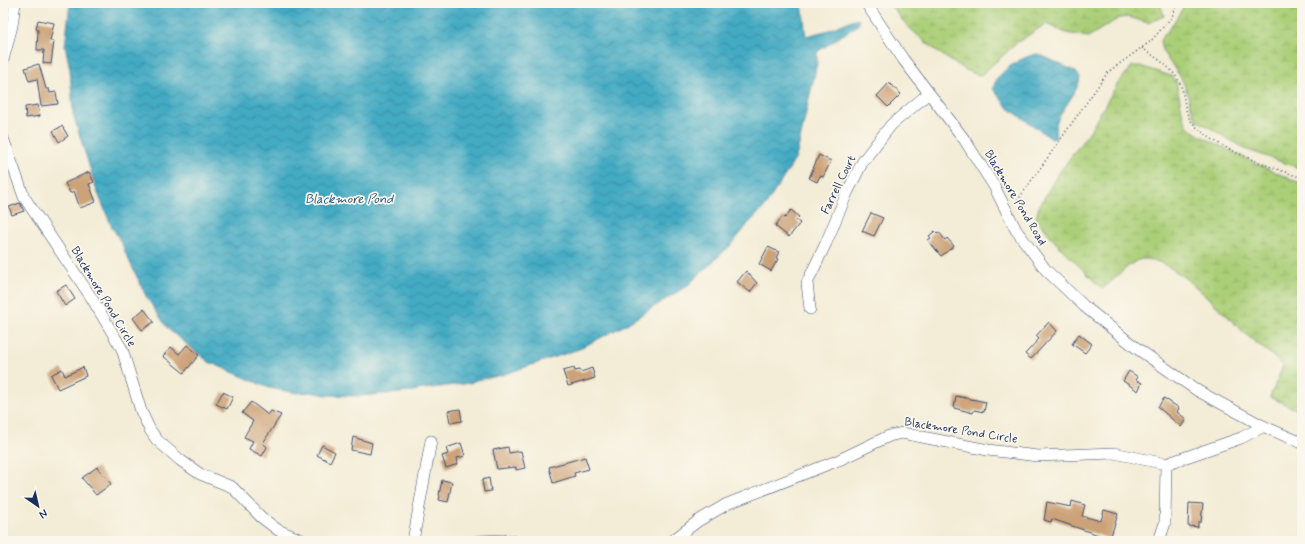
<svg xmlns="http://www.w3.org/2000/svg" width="1305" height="544" font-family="Mynerve,sans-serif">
<defs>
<pattern id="wetland-marsh" width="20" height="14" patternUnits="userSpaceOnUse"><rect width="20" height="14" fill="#abcf78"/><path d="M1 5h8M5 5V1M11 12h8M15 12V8" fill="none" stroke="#93b26a"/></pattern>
<pattern id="water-waves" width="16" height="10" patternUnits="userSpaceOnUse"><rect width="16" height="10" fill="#43aac3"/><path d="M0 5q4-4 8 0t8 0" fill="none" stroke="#378ba2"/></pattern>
</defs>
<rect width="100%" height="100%" fill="#fbf7ec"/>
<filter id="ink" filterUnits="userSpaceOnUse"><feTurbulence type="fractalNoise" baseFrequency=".025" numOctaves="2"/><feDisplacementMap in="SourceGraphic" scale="8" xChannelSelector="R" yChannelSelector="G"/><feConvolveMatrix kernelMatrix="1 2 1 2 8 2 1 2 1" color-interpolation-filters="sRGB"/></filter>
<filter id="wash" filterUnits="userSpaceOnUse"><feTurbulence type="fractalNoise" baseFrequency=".012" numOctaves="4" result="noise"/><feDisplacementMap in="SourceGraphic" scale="16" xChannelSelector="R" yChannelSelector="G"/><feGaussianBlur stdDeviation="0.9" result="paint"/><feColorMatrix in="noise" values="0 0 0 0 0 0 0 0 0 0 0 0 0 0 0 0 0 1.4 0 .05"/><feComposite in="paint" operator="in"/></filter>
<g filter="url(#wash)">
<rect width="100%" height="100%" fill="#f3ecd6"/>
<path fill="url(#wetland-marsh)" stroke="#637f6b" d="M 888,3 L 1160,3 L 1164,16 L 1148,23 L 1129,17 L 1119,18 L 1088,37 L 1066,33 L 1046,24 L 1018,42 L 981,75 C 964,74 927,44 913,31 C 903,23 897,12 888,3 Z
M 1186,3 L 1302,3 L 1302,169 L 1245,149 L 1197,120 C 1189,108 1189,93 1182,80 C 1175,66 1161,56 1160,40 L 1170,28 Z
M 1132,66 L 1140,66 L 1171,76 L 1176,81 L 1183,116 L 1188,127 L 1197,134 L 1257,164 L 1302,184 L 1302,412 L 1270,397 L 1283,366 C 1273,355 1260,346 1248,336 C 1226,317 1173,256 1143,259 C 1130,260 1114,281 1102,289 L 1055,242 L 1036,218 L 1039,207 L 1056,177 L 1090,131 L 1116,86 Z"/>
<path fill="url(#water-waves)" stroke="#2f6c90" d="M 70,3 L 802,3 L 806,36 L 829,30 L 854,19 L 859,20 L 859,24 L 817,52 L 817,63 L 796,158 L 764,208 L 748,224 L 733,243 L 687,286 L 625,325 L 579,349 L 499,376 L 476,380 L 470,383 L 417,390 L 410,392 L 359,396 L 327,395 L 311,392 L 297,393 L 269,388 L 209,362 L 168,329 L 147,298 L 125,252 L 123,246 L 111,225 L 97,191 L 73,114 L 70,69 L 65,46 Z
M 1038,54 L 1075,71 L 1080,77 C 1079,94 1056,113 1055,129 C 1055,132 1057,135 1057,138 L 1052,139 L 1007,107 L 993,89 C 995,73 1023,55 1038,54 Z"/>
<g id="blocks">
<path fill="#cca278" d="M 38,20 L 54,23 L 50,41 L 54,41 L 51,64 L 43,63 L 44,50 L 37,50 L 38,30 L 36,29 Z
M 39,64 L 46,89 L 49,89 L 50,93 L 56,92 L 58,104 L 41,106 L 37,79 L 29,81 L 25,68 Z
M 889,83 L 901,94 L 888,107 L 877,96 Z
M 38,105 L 40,116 L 26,118 L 25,107 Z
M 62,126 L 68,136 L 59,142 L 53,131 Z
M 819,155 L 831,161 L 823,177 L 820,176 L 817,182 L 809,178 Z
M 89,172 L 94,182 L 89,184 L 96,202 L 80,208 L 74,191 L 70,193 L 65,183 Z
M 20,203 L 24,211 L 12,215 L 9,207 Z
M 791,210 L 799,217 L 796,220 L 800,223 L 789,237 L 775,226 L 783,216 L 785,218 Z
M 871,213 L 883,218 L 874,236 L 862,231 Z
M 935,231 L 937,233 L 939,232 L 945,240 L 947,238 L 954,246 L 941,256 L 928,240 L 931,238 L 929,236 Z
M 768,247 L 779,252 L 776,258 L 778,259 L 771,271 L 759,264 Z
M 746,271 L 757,283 L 750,292 L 737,282 Z
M 66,285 L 75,299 L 65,306 L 56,291 Z
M 144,309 L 154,322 L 142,330 L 133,318 Z
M 1049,322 L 1057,331 L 1031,359 L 1025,354 L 1039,339 L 1036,336 Z
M 1079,334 L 1092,344 L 1085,353 L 1072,344 Z
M 187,345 L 199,355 L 184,373 L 163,356 L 171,347 L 179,354 Z
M 83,367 L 86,376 L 58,389 L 51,375 L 62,369 L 65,376 Z
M 574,368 L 575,371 L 580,370 L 581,372 L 592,368 L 595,378 L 568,386 L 563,371 Z
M 1129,371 L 1138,377 L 1136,380 L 1142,383 L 1138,391 L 1123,381 Z
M 223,392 L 233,397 L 227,409 L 216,404 Z
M 956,396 L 986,402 L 984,412 L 974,410 L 973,413 L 954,408 Z
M 1164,398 L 1179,408 L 1177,412 L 1186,419 L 1181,427 L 1158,407 Z
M 251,402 L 268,415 L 271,411 L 281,415 L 263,443 L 267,447 L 262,456 L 249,449 L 253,441 L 244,437 L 253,421 L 242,413 Z
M 460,409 L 462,421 L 450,423 L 448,411 Z
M 353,437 L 372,443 L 370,454 L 351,450 Z
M 461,443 L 465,456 L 457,458 L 458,464 L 446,468 L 442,456 L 448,454 L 446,448 Z
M 322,445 L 335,452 L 330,462 L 317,455 Z
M 508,447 L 509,453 L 521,451 L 525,468 L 516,470 L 516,467 L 497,469 L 493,450 Z
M 585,457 L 589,469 L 574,473 L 575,476 L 553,483 L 549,467 Z
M 97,467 L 111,484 L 96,495 L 82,478 Z
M 489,478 L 491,491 L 484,492 L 482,480 Z
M 442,480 L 452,482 L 448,502 L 439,500 L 440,496 L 439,495 Z
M 1072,501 L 1085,505 L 1082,516 L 1101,521 L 1104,510 L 1118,514 L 1110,539 L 1052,519 L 1051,522 L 1044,520 L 1047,502 L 1071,507 Z
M 1189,503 L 1203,504 L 1201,522 L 1198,522 L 1198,527 L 1188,526 Z"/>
</g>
</g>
<g filter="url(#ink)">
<use href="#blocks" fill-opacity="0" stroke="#3b4b70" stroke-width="1"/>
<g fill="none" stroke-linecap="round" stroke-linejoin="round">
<g stroke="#3b4b70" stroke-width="12">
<path id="minor" d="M 866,3 L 903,59 L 964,139 L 994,186 L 1016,230 L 1046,270 L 1084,306 L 1135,347 L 1198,391 L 1265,427 L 1302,443
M 3,60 L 12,26 L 15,3
M 3,138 L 24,197 L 91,297 L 122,349 L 141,411 L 150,430 L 157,440 L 180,460 L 200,474 L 232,487 L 261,517 L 278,530 L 304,541
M 810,309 L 807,283 L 826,243 L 847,193 L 863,161 L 891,125 L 929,93
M 413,541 L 431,441
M 478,541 L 502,540 L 513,541
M 672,541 L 698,521 L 727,504 L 839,460 L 889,436 L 902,433 L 988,450 L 1038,456 L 1114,453 L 1166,464 L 1241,438 L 1264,426
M 1159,541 L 1165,523 L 1166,464"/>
</g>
<path stroke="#3b4b70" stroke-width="1.5" stroke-dasharray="1 3" stroke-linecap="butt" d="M 1142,48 C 1155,57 1173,68 1180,83 C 1185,95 1183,110 1191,121 C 1214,149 1269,166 1302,178
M 1015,204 L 1108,72 L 1151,41 L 1172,17 L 1177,3"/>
<use href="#minor" stroke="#fff" stroke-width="11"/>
</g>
</g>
<g text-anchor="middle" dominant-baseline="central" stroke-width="3.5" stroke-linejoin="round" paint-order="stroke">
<g font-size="12" fill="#1b2f5e" stroke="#fbf7ec">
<text transform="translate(839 185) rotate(-64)">Farrell Court</text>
<text transform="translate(1015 198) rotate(59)">Blackmore Pond Road</text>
<text transform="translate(103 297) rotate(59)">Blackmore Pond Circle</text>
<text transform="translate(961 431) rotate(9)">Blackmore Pond Circle</text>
</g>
<g font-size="13" font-style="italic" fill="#295a81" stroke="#fbf7ec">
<text x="349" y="199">Blackmore Pond</text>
</g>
</g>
<rect width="1305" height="544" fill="none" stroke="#fbf7ec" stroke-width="16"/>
<g transform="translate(38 506) rotate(146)" stroke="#fbf7ec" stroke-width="3" paint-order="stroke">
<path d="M0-3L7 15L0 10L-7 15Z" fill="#1b2f5e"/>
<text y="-6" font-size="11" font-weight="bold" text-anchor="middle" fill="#1b2f5e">N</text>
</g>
</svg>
